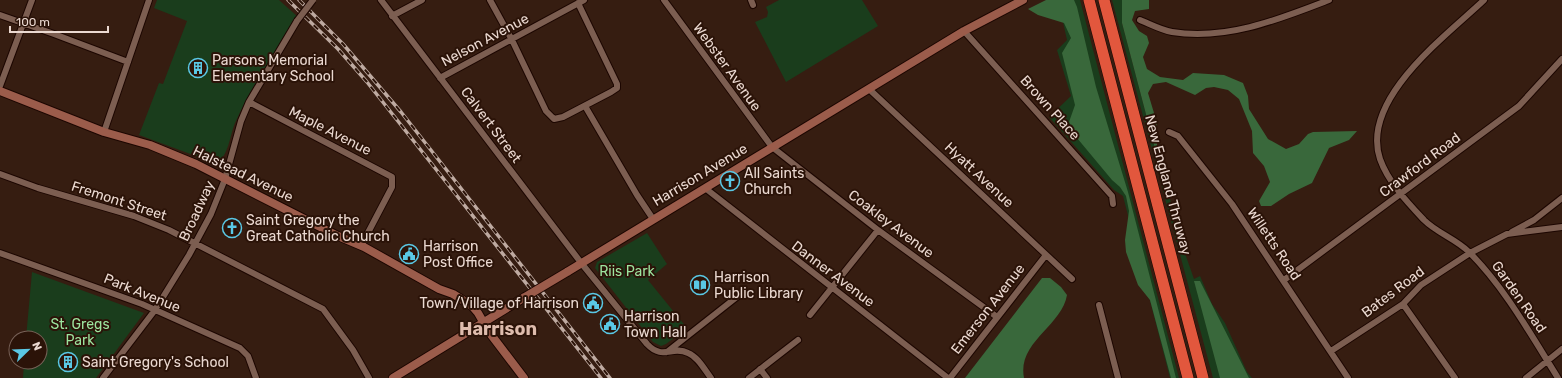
<svg xmlns="http://www.w3.org/2000/svg" width="1562" height="378" font-family="Rubik,sans-serif">
<rect width="100%" height="100%" fill="#361d11"/>
<path fill="#1a3d1c" d="M 157,0 L 279,0 L 298,17 C 276,51 252,85 235,123 C 230,135 229,154 218,162 L 212,162 L 139,135 L 159,83 L 163,84 L 187,21 L 154,8 Z
M 779,0 L 862,0 L 878,26 L 786,82 L 755,22 L 767,17 L 768,12 L 766,7 Z
M 1058,0 L 1080,0 L 1179,378 L 1170,378 L 1123,196 L 1114,190 L 1049,117 L 1071,96 L 1057,50 L 1067,40 Z
M 1112,0 L 1122,0 L 1122,23 L 1157,156 L 1169,192 L 1174,222 L 1194,279 L 1200,276 L 1212,304 L 1225,323 L 1247,372 L 1252,378 L 1213,378 Z
M 647,233 L 667,264 L 648,280 L 687,328 L 666,344 L 661,346 L 653,342 L 595,268 L 597,262 Z
M 32,272 L 144,313 L 96,378 L 23,378 L 24,362 L 40,362 L 40,338 L 26,338 Z"/>
<path fill="#39683b" d="M 1046,0 L 1074,0 L 1077,7 L 1096,87 L 1128,192 L 1176,378 L 1171,378 L 1150,300 L 1138,285 L 1126,252 L 1125,240 L 1129,211 L 1126,196 L 1120,187 L 1112,180 L 1077,138 L 1069,122 L 1075,105 L 1062,53 L 1071,38 L 1064,23 L 1038,15 L 1028,9 Z
M 1122,0 L 1149,0 L 1149,9 L 1135,11 L 1132,20 L 1139,31 L 1147,36 L 1149,43 L 1143,57 L 1147,69 L 1160,77 L 1183,80 L 1193,73 L 1224,75 L 1243,83 L 1248,96 L 1249,109 L 1268,139 L 1286,149 L 1299,144 L 1308,134 L 1313,132 L 1357,131 L 1349,140 L 1329,148 L 1312,183 L 1289,194 L 1271,206 L 1261,206 L 1259,201 L 1270,182 L 1264,166 L 1253,153 L 1252,131 L 1239,99 L 1228,90 L 1214,87 L 1206,88 L 1195,95 L 1166,82 L 1153,84 L 1148,93 L 1157,123 L 1157,156 L 1122,23 Z
M 1042,278 L 1050,278 L 1061,287 L 1067,295 C 1062,326 1017,342 1024,378 L 965,378 Z
M 1194,281 L 1200,281 L 1202,285 L 1249,378 L 1220,378 Z"/>
<g fill="none" stroke-linecap="round" stroke-linejoin="round">
<g stroke="#1c0600" stroke-width="8">
<path id="street" d="M 381,0 L 582,264 L 647,344 C 663,361 672,345 688,353 C 698,357 704,369 711,378
M 490,0 L 512,40 L 546,111 L 554,119 L 563,117 L 611,92 L 617,88 L 617,84 L 578,3
M 664,0 L 772,147 L 878,230 L 997,317
M 751,0 L 753,5
M 1484,0 C 1446,36 1360,99 1380,159 C 1388,182 1408,203 1424,220 C 1437,233 1456,239 1469,252 C 1505,288 1531,335 1558,378
M 0,15 L 54,34 L 128,62
M 392,16 L 422,0
M 1140,20 C 1150,24 1161,30 1172,32 C 1226,41 1280,19 1329,0
M 964,31 L 1112,196 L 1113,204
M 440,78 L 584,0
M 0,86 L 32,0
M 869,89 L 1072,279
M 249,102 L 392,177 L 392,187 L 361,246
M 585,106 L 637,195 L 653,219
M 104,132 L 149,0
M 1169,132 L 1178,136 L 1232,204 L 1348,378
M 0,174 L 38,188 L 134,216 L 169,230 L 323,309 L 353,350 L 369,378
M 705,188 L 948,378
M 1512,232 L 1534,220 L 1562,198
M 0,253 L 142,304 L 240,348 L 248,356 L 256,378
M 1284,280 L 1519,106 L 1562,59
M 1403,304 L 1455,378
M 1099,305 L 1118,378
M 810,315 L 878,230
M 1331,351 L 1403,304 L 1421,285 L 1470,253 L 1507,234 L 1562,227
M 667,352 L 738,296
M 760,369 L 767,378
M 103,378 L 155,310 L 189,255 L 211,214 L 225,179 L 241,121 L 249,102 L 297,21
M 749,378 L 798,340
M 950,378 L 1046,255
M 1526,378 L 1562,349"/>
</g>
<g stroke="#1c0600" stroke-width="10">
<path id="secondary" d="M 0,91 L 104,132 L 150,145 L 196,164 L 338,236 L 364,247 L 439,289 L 453,294 L 472,306 L 478,313 L 489,332 L 524,378
M 567,272 L 964,31 L 1023,0
M 393,378 L 525,297"/>
</g>
<g stroke="#1c0600" stroke-width="12">
<path id="highway" d="M 1089,0 L 1188,378
M 1104,0 L 1203,378"/>
</g>
<use href="#street" stroke="#7c5e51" stroke-width="6"/>
<use href="#secondary" stroke="#9b5c4b" stroke-width="8"/>
<use href="#highway" stroke="#e2573d" stroke-width="11"/>
<g stroke="#beaaa1" stroke-width="3.5">
<path id="rail" d="M 288,0 L 338,49 L 367,82 L 601,378
M 299,0 L 343,44 L 401,112 L 610,378"/>
</g>
<use href="#rail" stroke="#2b1308" stroke-width="2" stroke-dasharray="6" stroke-linecap="butt"/>
<g stroke="#1c0600" stroke-width="8" stroke-linecap="butt">
<path id="street-bridge" d="M 297,21 L 313,0"/>
</g>
<g stroke="#1c0600" stroke-width="10" stroke-linecap="butt">
<path id="secondary-bridge" d="M 525,297 L 567,272"/>
</g>
<use href="#street-bridge" stroke="#7c5e51" stroke-width="6"/>
<use href="#secondary-bridge" stroke="#9b5c4b" stroke-width="8"/>
</g>
<defs>
<g id="building-ring" transform="scale(1)"><circle r="9.5" fill="#2b1308" stroke="#5ac8e5" stroke-width="1.5"/><path d="M-4-6H4V6H1V3H-1V6H-4ZM-2.5-4.3h1.7v1.8h-1.7ZM.8-4.3h1.7v1.8H.8ZM-2.5-1h1.7V.8h-1.7ZM.8-1h1.7V.8H.8Z" fill="#5ac8e5"/></g>
<g id="church-ring" transform="scale(1)"><circle r="9.5" fill="#2b1308" stroke="#5ac8e5" stroke-width="1.5"/><path d="M-1.2-6h2.4v3.5h3.3v2.4h-3.3V6h-2.4V-.1h-3.3v-2.4h3.3Z" fill="#5ac8e5"/></g>
<g id="civic-ring" transform="scale(1)"><circle r="9.5" fill="#2b1308" stroke="#5ac8e5" stroke-width="1.5"/><path d="M-.6-6.5H3V-4.5H.6V-3L4-1V1h2V6H-6V1h2V-1L-.6-3ZM-1.2 2.5V6h2.4V2.5Z" fill="#5ac8e5"/></g>
<g id="library-ring" transform="scale(1)"><circle r="9.5" fill="#2b1308" stroke="#5ac8e5" stroke-width="1.5"/><path d="M-6-4Q-3-5.5-.7-3.5V5Q-3 3-6 4ZM6-4Q3-5.5 .7-3.5V5Q3 3 6 4Z" fill="#5ac8e5"/></g>
</defs>
<g fill-rule="evenodd">
<use href="#building-ring" x="198" y="68"/>
<use href="#church-ring" x="730" y="181"/>
<use href="#church-ring" x="232" y="228"/>
<use href="#civic-ring" x="409" y="254"/>
<use href="#library-ring" x="700" y="285"/>
<use href="#civic-ring" x="593" y="303"/>
<use href="#civic-ring" x="610" y="324"/>
<use href="#building-ring" x="68" y="362"/>
</g>
<g text-anchor="middle" dominant-baseline="central" stroke-width="4" stroke-linejoin="round" paint-order="stroke">
<g font-size="14" fill="#ebd9d1" stroke="#2b1308">
<text transform="translate(485 40) rotate(-28)">Nelson Avenue</text>
<text transform="translate(727 67) rotate(54)">Webster Avenue</text>
<text transform="translate(1050 108) rotate(48)">Brown Place</text>
<text transform="translate(491 125) rotate(53)">Calvert Street</text>
<text transform="translate(330 131) rotate(27)">Maple Avenue</text>
<text transform="translate(1420 165) rotate(-37)">Crawford Road</text>
<text transform="translate(243 174) rotate(26)">Halstead Avenue</text>
<text transform="translate(700 175) rotate(-31)">Harrison Avenue</text>
<text transform="translate(979 175) rotate(43)">Hyatt Avenue</text>
<text transform="translate(1168 185) rotate(75)">New England Thruway</text>
<text transform="translate(119 201) rotate(18)">Fremont Street</text>
<text transform="translate(197 211) rotate(-65)">Broadway</text>
<text transform="translate(891 224) rotate(37)">Coakley Avenue</text>
<text transform="translate(1274 244) rotate(56)">Willetts Road</text>
<text transform="translate(833 274) rotate(37)">Danner Avenue</text>
<text transform="translate(1393 292) rotate(-37)">Bates Road</text>
<text transform="translate(142 293) rotate(22)">Park Avenue</text>
<text transform="translate(1519 297) rotate(55)">Garden Road</text>
<text transform="translate(988 309) rotate(-52)">Emerson Avenue</text>
</g>
<g font-size="14" fill="#ebd9d1" stroke="#2b1308" text-anchor="start">
<text x="212" y="60">Parsons Memorial<tspan x="212" dy="16">Elementary School</tspan></text>
<text x="744" y="173">All Saints<tspan x="744" dy="16">Church</tspan></text>
<text x="246" y="220">Saint Gregory the<tspan x="246" dy="16">Great Catholic Church</tspan></text>
<text x="423" y="246">Harrison<tspan x="423" dy="16">Post Office</tspan></text>
<text x="714" y="277">Harrison<tspan x="714" dy="16">Public Library</tspan></text>
<text x="579" y="303" text-anchor="end">Town/Village of Harrison</text>
<text x="624" y="316">Harrison<tspan x="624" dy="16">Town Hall</tspan></text>
<text x="82" y="362">Saint Gregory's School</text>
</g>
<g font-size="14" fill="#9ce49e" stroke="#2b1308">
<text x="627" y="271">Riis Park</text>
<text x="80" y="324">St. Gregs<tspan x="80" dy="16">Park</tspan></text>
</g>
<g font-size="18" font-weight="bold" fill="#debcad" stroke="#2b1308">
<text x="498" y="329">Harrison</text>
</g>
</g>
<g transform="translate(28 350) rotate(67)"><circle r="19" fill="#2b1308" stroke="#786258"/>
<path d="M0-3L7 15L0 10L-7 15Z" fill="#5ac8e5"/>
<text y="-6" font-size="11" font-weight="bold" text-anchor="middle" fill="#ebd9d1">N</text>
</g>
<path d="M10 26v6h98v-6" fill="none" stroke="#ebd9d1" stroke-width="2"/>
<text x="16" y="26" font-size="12" fill="#ebd9d1" stroke="#2b1308" stroke-width="3" paint-order="stroke">100 m</text>
</svg>
